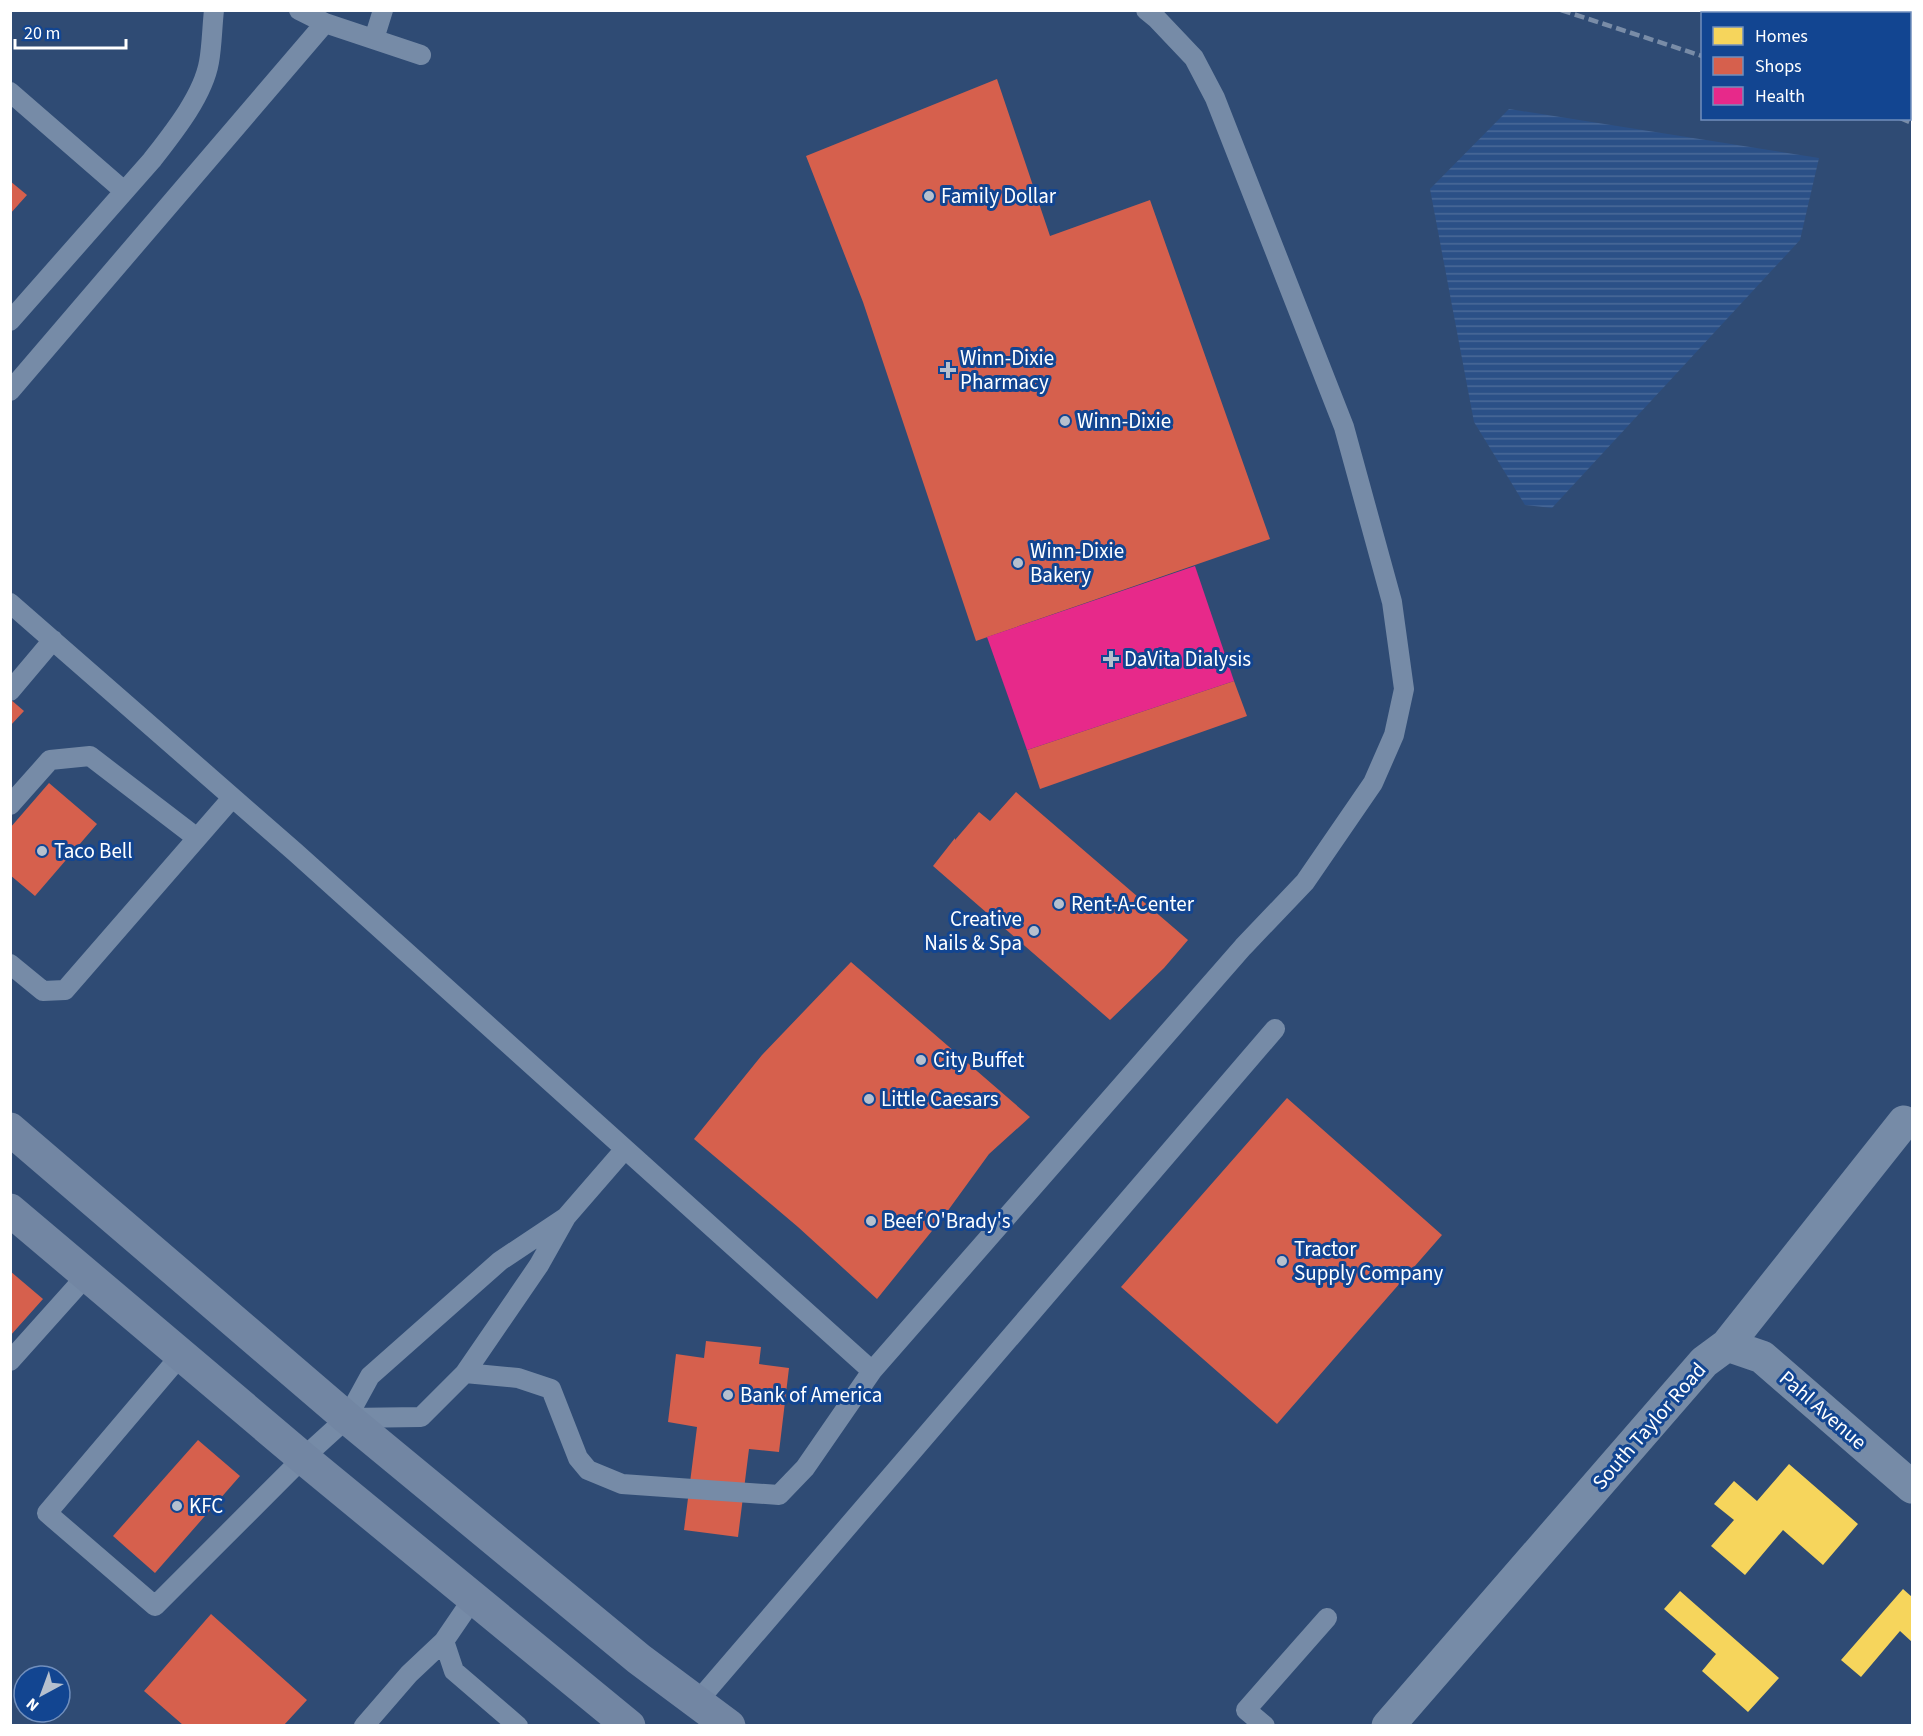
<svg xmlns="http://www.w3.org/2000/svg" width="1923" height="1736" font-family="'Source Sans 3',sans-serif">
<defs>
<pattern id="water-rules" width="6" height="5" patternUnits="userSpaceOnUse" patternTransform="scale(1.5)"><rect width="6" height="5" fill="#2b5087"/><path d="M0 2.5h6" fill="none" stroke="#4b6a99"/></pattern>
</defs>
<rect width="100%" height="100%" fill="#2f4b74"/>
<path fill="url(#water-rules)" d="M 1509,109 L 1819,158 L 1800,240 L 1552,508 L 1525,505 L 1474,422 L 1430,189 Z"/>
<path fill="#f6d55c" d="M 1789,1464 L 1858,1524 L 1823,1565 L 1783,1530 L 1745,1575 L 1711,1546 L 1734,1520 L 1714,1504 L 1734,1481 L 1757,1501 Z
M 1903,1589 L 1912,1597 L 1912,1642 L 1900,1631 L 1861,1677 L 1841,1660 Z
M 1680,1591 L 1779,1678 L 1748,1712 L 1702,1671 L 1716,1654 L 1664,1609 Z"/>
<path fill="#d6604d" d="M 997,79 L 1050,236 L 1150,200 L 1270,539 L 976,641 L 863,302 L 806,156 Z
M 10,181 L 27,195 L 10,214 Z
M 1234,681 L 1247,716 L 1040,789 L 1027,750 Z
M 10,699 L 24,711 L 10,726 Z
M 49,783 L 97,824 L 35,896 L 10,875 L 10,828 Z
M 1016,792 L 1188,940 L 1164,968 L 1110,1020 L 933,866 L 955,838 L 955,840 L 979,812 L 990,821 Z
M 851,962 L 1030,1117 L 989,1154 L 944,1216 L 877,1299 L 798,1227 L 694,1139 L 762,1055 Z
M 1287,1098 L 1442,1235 L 1277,1424 L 1121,1287 Z
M 10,1271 L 43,1299 L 10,1336 Z
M 706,1341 L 761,1347 L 759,1364 L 789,1368 L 779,1452 L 749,1449 L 738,1537 L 684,1530 L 697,1427 L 668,1422 L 676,1354 L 704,1358 Z
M 198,1440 L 240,1476 L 155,1573 L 113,1536 Z
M 211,1614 L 307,1700 L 284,1725 L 183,1725 L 144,1691 Z"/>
<path fill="#e7298a" d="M 1195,566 L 1234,681 L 1027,750 L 987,637 Z"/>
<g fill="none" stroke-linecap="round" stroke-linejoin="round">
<path stroke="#768ba7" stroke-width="20" d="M 299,10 L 325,23 L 421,55
M 374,39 L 383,10
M 10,92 L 124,191
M 10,321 L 152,160 C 173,133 203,96 209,62 C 212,46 212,28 214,10
M 10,391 L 325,23
M 10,603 L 295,852 L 872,1371
M 10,691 L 53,640
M 10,805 L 50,760 L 90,756 L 197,838
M 10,964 L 43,991 L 65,990 L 232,798
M 181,1355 L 47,1513 L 155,1606 L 303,1458 L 347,1418 L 370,1376 L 500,1261 L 566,1217
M 10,1361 L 87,1275
M 465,1373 L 518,1378 L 551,1389 L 578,1458 L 588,1470 L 622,1484 L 779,1495 L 805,1468 L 872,1371 L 1243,947 L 1305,882 L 1373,783 L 1394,735 L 1404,689 L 1392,602 L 1344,427 L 1215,98 L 1194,58 L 1157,19 L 1146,10
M 348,1418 L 421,1417 L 465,1373 L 539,1265 L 566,1217 L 625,1149
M 474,1597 L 444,1641 L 454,1671 L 518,1726
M 697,1702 L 1275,1029
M 364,1726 L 409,1674 L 444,1641
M 1265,1726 L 1246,1710 L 1327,1618"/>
<path stroke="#768ba7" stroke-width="33" d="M 1727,1345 L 1762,1357 L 1912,1487
M 1388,1726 L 1704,1362 L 1727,1345 L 1904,1122"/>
<path stroke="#7286a3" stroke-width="33" d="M 10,1129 L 347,1418 L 639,1659 L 729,1726
M 10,1210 L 303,1458 L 629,1726"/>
<path stroke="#798ca7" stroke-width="4.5" stroke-dasharray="10 4.5" stroke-linecap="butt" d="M 1561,10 L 1702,56
M 1900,118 L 1912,123"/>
</g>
<g fill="#b6c0ce" stroke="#124591" stroke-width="2">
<circle cx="929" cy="196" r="6"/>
<path d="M945 361h6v6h6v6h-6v6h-6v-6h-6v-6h6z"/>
<circle cx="1065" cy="421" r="6"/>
<circle cx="1018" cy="563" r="6"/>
<path d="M1108 650h6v6h6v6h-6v6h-6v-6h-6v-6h6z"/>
<circle cx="42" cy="851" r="6"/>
<circle cx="1059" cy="904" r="6"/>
<circle cx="1034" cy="931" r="6"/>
<circle cx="921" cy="1060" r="6"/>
<circle cx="869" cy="1099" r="6"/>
<circle cx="871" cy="1221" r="6"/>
<circle cx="1282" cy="1261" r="6"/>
<circle cx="728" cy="1395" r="6"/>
<circle cx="177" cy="1506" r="6"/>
</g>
<g text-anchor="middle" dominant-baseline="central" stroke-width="6" stroke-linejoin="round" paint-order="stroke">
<g font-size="21" fill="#fff" stroke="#124591" text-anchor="start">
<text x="941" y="196">Family Dollar</text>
<text x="960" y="358">Winn-Dixie<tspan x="960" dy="24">Pharmacy</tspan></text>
<text x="1077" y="421">Winn-Dixie</text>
<text x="1030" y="551">Winn-Dixie<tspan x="1030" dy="24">Bakery</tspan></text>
<text x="1124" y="659">DaVita Dialysis</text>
<text x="54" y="851">Taco Bell</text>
<text x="1071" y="904">Rent-A-Center</text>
<text x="1022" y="919" text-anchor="end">Creative<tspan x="1022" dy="24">Nails &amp; Spa</tspan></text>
<text x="933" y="1060">City Buffet</text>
<text x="881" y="1099">Little Caesars</text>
<text x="883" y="1221">Beef O'Brady's</text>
<text x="1294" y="1249">Tractor<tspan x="1294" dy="24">Supply Company</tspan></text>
<text x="740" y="1395">Bank of America</text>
<text x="189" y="1506">KFC</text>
</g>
<g font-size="21" fill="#fff" stroke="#124591">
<text transform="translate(1823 1410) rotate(41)">Pahl Avenue</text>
<text transform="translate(1649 1426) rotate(-49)">South Taylor Road</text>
</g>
</g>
<rect width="1923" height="1736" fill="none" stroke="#ffffff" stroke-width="24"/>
<rect x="1701" y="12" width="210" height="108" fill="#124591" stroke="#718fbd" stroke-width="1.5"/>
<rect x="1713" y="27" width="30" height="18" fill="#f6d55c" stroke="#718fbd" stroke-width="1.5"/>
<text x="1755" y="42" font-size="18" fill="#ffffff">Homes</text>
<rect x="1713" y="57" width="30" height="18" fill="#d6604d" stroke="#718fbd" stroke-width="1.5"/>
<text x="1755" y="72" font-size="18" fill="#ffffff">Shops</text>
<rect x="1713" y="87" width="30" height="18" fill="#e7298a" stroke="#718fbd" stroke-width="1.5"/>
<text x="1755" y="102" font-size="18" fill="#ffffff">Health</text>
<g transform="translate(42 1694) rotate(221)"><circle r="28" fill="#124591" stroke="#718fbd" stroke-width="1.5"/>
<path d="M0-4.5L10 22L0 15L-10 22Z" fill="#b6c0ce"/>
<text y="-9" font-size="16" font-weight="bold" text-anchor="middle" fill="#ffffff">N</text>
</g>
<path d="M15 39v9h111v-9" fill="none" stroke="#ffffff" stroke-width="3"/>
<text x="24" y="39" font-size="18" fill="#ffffff" stroke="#124591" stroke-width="4.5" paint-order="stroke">20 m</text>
</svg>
